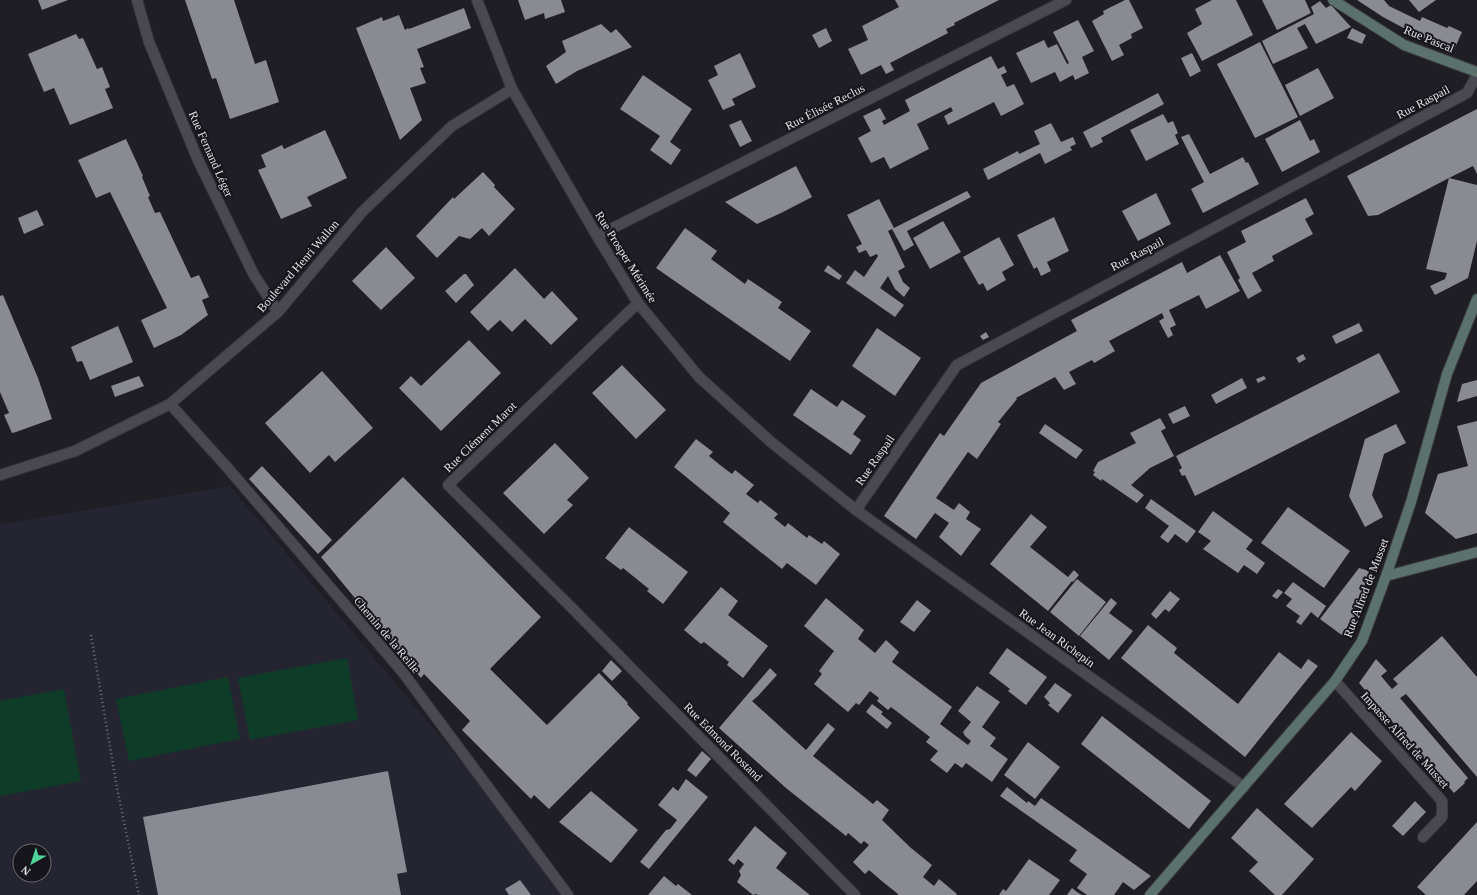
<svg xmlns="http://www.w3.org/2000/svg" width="1477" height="895" font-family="Georgia,serif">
<rect width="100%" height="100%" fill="#1e1e24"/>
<path fill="#252531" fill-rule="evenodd" d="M 230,486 L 480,784 L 560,895 L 0,895 L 0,524 ZM 20,851 L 44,851 L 44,875 L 20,875 Z"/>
<path fill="#0f3c28" d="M 347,658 L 358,720 L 250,740 L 238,678 Z
M 228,677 L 240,739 L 129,761 L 116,699 Z
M 64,689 L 81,781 L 0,796 L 0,701 Z"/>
<path fill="#8a8a92" d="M 38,0 L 68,0 L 42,10 Z
M 185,0 L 234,0 L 255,64 L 266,60 L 279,102 L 230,119 L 216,78 L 212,79 Z
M 518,0 L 561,0 L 565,12 L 545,19 L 544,13 L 525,20 Z
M 895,0 L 999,0 L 954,23 L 955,25 L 946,29 L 948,33 L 890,63 L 894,70 L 886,74 L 881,65 L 861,75 L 848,49 L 868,40 L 862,26 L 899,7 Z
M 1125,0 L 1129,0 L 1143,28 L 1131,34 L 1132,38 L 1119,45 L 1124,55 L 1112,61 L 1092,21 L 1104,14 L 1103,11 Z
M 1212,0 L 1236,0 L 1253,35 L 1202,61 L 1187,33 L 1202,24 L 1195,9 Z
M 1262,0 L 1305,0 L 1311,13 L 1277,30 Z
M 1357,0 L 1384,0 L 1389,6 L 1420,21 L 1422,17 L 1447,28 L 1449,26 L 1462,32 L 1453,52 L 1413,33 L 1383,17 Z
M 1409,0 L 1436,0 L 1419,12 Z
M 1320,1 L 1326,8 L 1331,5 L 1351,27 L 1316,44 L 1305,24 L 1297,28 L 1308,48 L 1273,64 L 1262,41 L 1314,14 L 1311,7 Z
M 464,8 L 471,28 L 417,49 L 424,67 L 420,68 L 426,83 L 410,88 L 422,120 L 400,140 L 356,28 L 382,17 L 383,21 L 399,15 L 405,30 L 408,28 L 409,29 Z
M 1078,20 L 1094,51 L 1082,57 L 1089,73 L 1075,80 L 1073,75 L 1060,82 L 1055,72 L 1031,83 L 1016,53 L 1044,40 L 1048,48 L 1057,44 L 1067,64 L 1069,63 L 1053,32 Z
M 601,24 L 611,33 L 616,29 L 632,47 L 577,71 L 556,84 L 546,66 L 566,52 L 562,41 Z
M 826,28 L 832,41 L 819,48 L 812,35 Z
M 1352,28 L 1366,35 L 1362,44 L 1347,38 Z
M 76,34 L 79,39 L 83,38 L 97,69 L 102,67 L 110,87 L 105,89 L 113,108 L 70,125 L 54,88 L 44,92 L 28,54 Z
M 1260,42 L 1298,117 L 1255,138 L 1217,64 Z
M 740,53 L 756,87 L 732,99 L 735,105 L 723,110 L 708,80 L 718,75 L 714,66 Z
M 1192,53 L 1201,71 L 1190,77 L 1181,58 Z
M 991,56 L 998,69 L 1004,66 L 1007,72 L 1001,75 L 1007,87 L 1014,84 L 1024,104 L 1001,116 L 994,102 L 948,125 L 944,116 L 953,111 L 951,107 L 917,124 L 929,149 L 890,169 L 884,157 L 871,163 L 858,138 L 871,131 L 863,116 L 880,108 L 886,119 L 882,121 L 884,125 L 910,111 L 905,100 Z
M 1318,68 L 1334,98 L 1300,116 L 1285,85 Z
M 643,75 L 692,109 L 670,142 L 681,150 L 671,165 L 650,150 L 660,136 L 620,109 Z
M 1158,93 L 1164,104 L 1101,138 L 1103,142 L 1091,148 L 1083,132 Z
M 1477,109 L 1477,174 L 1473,166 L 1449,178 L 1477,185 L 1477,241 L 1468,278 L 1435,295 L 1430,286 L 1445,279 L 1447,273 L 1426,269 L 1449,178 L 1378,215 L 1368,216 L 1347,176 Z
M 1163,114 L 1168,123 L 1173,121 L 1178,133 L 1175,135 L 1179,144 L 1146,161 L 1130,130 Z
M 741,120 L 752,141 L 740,147 L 729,125 Z
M 1300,120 L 1310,141 L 1314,139 L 1320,152 L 1282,172 L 1265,139 Z
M 1051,123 L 1061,142 L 1073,137 L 1076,144 L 1070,147 L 1072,150 L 1045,164 L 1040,153 L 988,180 L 983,169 L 1018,151 L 1019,154 L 1040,144 L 1034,131 Z
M 325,130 L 347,178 L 307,197 L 312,206 L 281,219 L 258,170 L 266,167 L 261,155 L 282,145 L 284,149 Z
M 1189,134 L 1210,174 L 1243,157 L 1246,163 L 1248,162 L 1259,184 L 1203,213 L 1191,189 L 1204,182 L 1181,137 Z
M 126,139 L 143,176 L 142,177 L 150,196 L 148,197 L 155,213 L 160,212 L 191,278 L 199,275 L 209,297 L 202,300 L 208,315 L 181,335 L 154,348 L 141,320 L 167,308 L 110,192 L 96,198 L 78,160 Z
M 796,166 L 812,197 L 781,213 L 757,224 L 725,202 Z
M 483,172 L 495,185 L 494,187 L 515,209 L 489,236 L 482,228 L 470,239 L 459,236 L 437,258 L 416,236 L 453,197 L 454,199 Z
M 967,191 L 971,197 L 907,231 L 914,245 L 904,251 L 892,229 L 888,231 L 905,267 L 898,271 L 903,282 L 910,288 L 904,297 L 895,289 L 888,276 L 880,288 L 904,305 L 895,317 L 846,283 L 855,270 L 864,277 L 878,256 L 877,254 L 870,257 L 866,250 L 859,253 L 856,247 L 862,244 L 847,215 L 879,199 L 894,228 Z
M 1156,193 L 1171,224 L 1138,241 L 1122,211 Z
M 1306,198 L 1314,214 L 1305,219 L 1313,234 L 1272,256 L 1274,261 L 1252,273 L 1262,291 L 1248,299 L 1238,280 L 1240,278 L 1227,252 L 1246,242 L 1241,231 Z
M 37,210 L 44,225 L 24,234 L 18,218 Z
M 1054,217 L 1069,251 L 1047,262 L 1051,271 L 1041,276 L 1037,267 L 1034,269 L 1017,235 Z
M 943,221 L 961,252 L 930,269 L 913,238 Z
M 685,228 L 717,251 L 711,259 L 745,284 L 748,279 L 782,302 L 778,308 L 811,331 L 790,361 L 656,268 Z
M 999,237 L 1014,265 L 1002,272 L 1006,280 L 987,291 L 983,283 L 979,285 L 963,257 Z
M 386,247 L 415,278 L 381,310 L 352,281 Z
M 1220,255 L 1240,291 L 1206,309 L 1199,295 L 1169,310 L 1176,325 L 1170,328 L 1173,335 L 1168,338 L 1159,321 L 1164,318 L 1162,313 L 1109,341 L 1115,351 L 1094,363 L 1092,360 L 1069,372 L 1076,384 L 1064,390 L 1055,377 L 1016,398 L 1017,399 L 998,422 L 1001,424 L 977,459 L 968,452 L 936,498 L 954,510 L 959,503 L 970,512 L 966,519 L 981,529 L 961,556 L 939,537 L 949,523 L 935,513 L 916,539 L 884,516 L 940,433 L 944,436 L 981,383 L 1077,331 L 1071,320 L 1094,308 L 1182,262 L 1187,273 Z
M 828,265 L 842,276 L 839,280 L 824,271 Z
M 515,268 L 544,299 L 552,291 L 578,319 L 551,345 L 525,319 L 512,332 L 500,320 L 488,331 L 470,312 Z
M 464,274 L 466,274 L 474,285 L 456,303 L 445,291 Z
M 3,295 L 38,378 L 52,419 L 16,432 L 12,433 L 4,415 L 9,413 L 0,392 L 0,296 Z
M 1359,323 L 1363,331 L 1336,344 L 1332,336 Z
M 118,326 L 133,362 L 90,380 L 82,361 L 77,362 L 71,347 Z
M 877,328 L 921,358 L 895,396 L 852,366 Z
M 986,332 L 989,337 L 983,340 L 980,336 Z
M 469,340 L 501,373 L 441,431 L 399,388 L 411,376 L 421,386 Z
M 1379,353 L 1400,392 L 1195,496 L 1185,475 L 1182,476 L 1179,470 L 1182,468 L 1176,456 Z
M 1303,354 L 1306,359 L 1299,363 L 1296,358 Z
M 622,365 L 666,410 L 636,439 L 592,393 Z
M 322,371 L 373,428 L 335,462 L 329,455 L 310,473 L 265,423 Z
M 139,376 L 144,386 L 115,397 L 111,386 Z
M 1264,376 L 1266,379 L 1258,383 L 1256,379 Z
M 1242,378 L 1247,388 L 1216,404 L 1211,395 Z
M 1477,380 L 1477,396 L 1457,402 L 1462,384 Z
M 811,389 L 837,407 L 842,400 L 866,416 L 853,434 L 861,440 L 851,455 L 793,415 Z
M 1185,406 L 1190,416 L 1173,424 L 1168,414 Z
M 1160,418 L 1166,428 L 1161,431 L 1174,456 L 1150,468 L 1131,485 L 1144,495 L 1137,503 L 1102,479 L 1101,481 L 1093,475 L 1095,472 L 1093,471 L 1098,462 L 1136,443 L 1130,433 Z
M 1477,421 L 1477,533 L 1456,539 L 1425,513 L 1438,474 L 1468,466 L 1457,426 Z
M 1045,424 L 1083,450 L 1076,459 L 1039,433 Z
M 1396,424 L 1406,443 L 1384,454 L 1372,495 L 1383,517 L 1365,527 L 1349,496 L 1365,439 Z
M 696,439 L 713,452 L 709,456 L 720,465 L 732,474 L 735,470 L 754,485 L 746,494 L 758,503 L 760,500 L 778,514 L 774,518 L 785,527 L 788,523 L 807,538 L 809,535 L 822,544 L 824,541 L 840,554 L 816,585 L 787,563 L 782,569 L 723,522 L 730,513 L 674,467 Z
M 555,443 L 589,478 L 567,500 L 573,505 L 544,534 L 503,493 Z
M 262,466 L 332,540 L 318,554 L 249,479 Z
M 403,477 L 541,617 L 490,669 L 547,725 L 599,673 L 628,703 L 627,704 L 640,718 L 549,809 L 534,795 L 531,799 L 462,730 L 470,721 L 424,674 L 421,678 L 321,557 Z
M 1151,499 L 1196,531 L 1187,543 L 1175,534 L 1168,543 L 1160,537 L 1169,526 L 1145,508 Z
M 1288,507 L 1350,551 L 1324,588 L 1261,543 Z
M 1213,511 L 1253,540 L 1246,549 L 1265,563 L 1257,574 L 1244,565 L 1238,573 L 1203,549 L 1211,541 L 1198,532 Z
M 1031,514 L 1047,527 L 1030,547 L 1068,577 L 1074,570 L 1079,575 L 1073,582 L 1072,581 L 1048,611 L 990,564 Z
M 629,527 L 688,572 L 663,604 L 647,591 L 649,589 L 623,568 L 621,570 L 605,558 Z
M 1359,568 L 1369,571 L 1353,622 L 1343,636 L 1320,619 Z
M 1077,579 L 1106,602 L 1079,636 L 1050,612 Z
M 1293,582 L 1326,606 L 1318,618 L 1311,612 L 1301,625 L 1296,622 L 1300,616 L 1286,606 L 1292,599 L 1284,593 Z
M 721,587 L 738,601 L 728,615 L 768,646 L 743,678 L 727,665 L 729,662 L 704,642 L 701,644 L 684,630 Z
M 1278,589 L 1283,592 L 1277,599 L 1272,596 Z
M 1170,591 L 1180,599 L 1169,612 L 1165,609 L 1156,619 L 1151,614 Z
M 826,598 L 864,630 L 858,639 L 875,653 L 886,640 L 899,652 L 892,662 L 952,707 L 940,724 L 968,745 L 971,741 L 965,736 L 963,732 L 971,722 L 958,711 L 977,686 L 1000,702 L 982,727 L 996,738 L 990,746 L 1008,759 L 992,782 L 966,763 L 962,768 L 955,763 L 947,773 L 930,760 L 938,751 L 926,742 L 930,737 L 891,707 L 888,710 L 877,701 L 879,698 L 870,691 L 859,705 L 856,703 L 848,712 L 814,684 L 822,674 L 819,671 L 834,651 L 804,626 Z
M 1111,598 L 1117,603 L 1109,613 L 1133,631 L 1109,660 L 1080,636 Z
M 917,600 L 931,611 L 914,632 L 900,622 Z
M 1148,625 L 1177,648 L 1174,653 L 1238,704 L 1279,652 L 1301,669 L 1308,659 L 1318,666 L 1245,757 L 1121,658 Z
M 1442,636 L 1477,677 L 1477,777 L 1406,694 L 1400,698 L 1468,778 L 1464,782 L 1465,783 L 1454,793 L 1359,683 L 1376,659 L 1387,671 L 1381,676 L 1392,689 L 1398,684 L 1393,679 Z
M 1007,648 L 1047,677 L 1026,705 L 1008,691 L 1010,689 L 989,673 Z
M 611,660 L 622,671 L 612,681 L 602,671 Z
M 770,668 L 777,675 L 758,696 L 752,701 L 806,750 L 828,723 L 835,729 L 813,756 L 873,804 L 877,800 L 889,810 L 882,820 L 911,848 L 932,865 L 923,877 L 934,886 L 939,879 L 957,894 L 956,895 L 898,895 L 898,894 L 883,882 L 869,870 L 865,874 L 853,862 L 869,845 L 864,841 L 861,844 L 848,833 L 846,836 L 786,788 L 719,728 Z
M 1055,683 L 1072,695 L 1058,713 L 1048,705 L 1050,703 L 1044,697 Z
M 872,704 L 883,712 L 881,714 L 892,723 L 887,729 L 866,712 Z
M 1102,716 L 1211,801 L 1189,829 L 1081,744 Z
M 1351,732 L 1382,761 L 1355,791 L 1351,787 L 1312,828 L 1284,804 Z
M 1028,742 L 1060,767 L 1035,799 L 1004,775 Z
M 702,751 L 711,759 L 696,777 L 687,770 Z
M 388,771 L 407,872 L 397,874 L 401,895 L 158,895 L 143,817 Z
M 686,779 L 708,797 L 649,869 L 640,862 L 666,830 L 670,829 L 677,820 L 658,805 L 673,787 L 678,791 Z
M 1007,787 L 1027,803 L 1028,801 L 1035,806 L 1041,798 L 1151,876 L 1134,890 L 1123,882 L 1114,895 L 1087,895 L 1077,888 L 1087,874 L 1069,861 L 1077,850 L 1000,796 Z
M 591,791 L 638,830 L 611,863 L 559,822 Z
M 1415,801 L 1426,812 L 1403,836 L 1392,826 Z
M 1257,808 L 1314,859 L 1282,895 L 1275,895 L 1249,871 L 1258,862 L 1231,838 Z
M 1477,822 L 1477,881 L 1464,895 L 1426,895 L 1417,887 Z
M 755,826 L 787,853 L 776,868 L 810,895 L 758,895 L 756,894 L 753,895 L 737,882 L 741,875 L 739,871 L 744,864 L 738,859 L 734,865 L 728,860 Z
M 1029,859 L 1060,880 L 1049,895 L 999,895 L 1003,889 L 1006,891 Z
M 664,876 L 676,886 L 678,884 L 692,895 L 648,895 Z
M 520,880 L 526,888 L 531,895 L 509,895 L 505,889 Z
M 1072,888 L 1077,892 L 1082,895 L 1067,895 Z"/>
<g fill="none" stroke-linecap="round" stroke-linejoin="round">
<g stroke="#38383d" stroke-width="12">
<path id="street" d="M 137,0 L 149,42 L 198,160 L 254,275 L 278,312
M 477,0 L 512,89 L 597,236 L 638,303 L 699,377 L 771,442 L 856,510 L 1244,787
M 597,236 L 1066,0
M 638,303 L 448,485 L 571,607 L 855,895
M 170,404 L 226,466 L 401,670 L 568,895
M 0,475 L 75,451 L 170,404 L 278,312 L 362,212 L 452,126 L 512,89
M 856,510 L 957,365 L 1467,93 L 1477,75
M 1335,681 L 1442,801 L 1442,817 L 1423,837"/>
</g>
<g stroke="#38383d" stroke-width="12">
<path id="secondary" d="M 1333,0 L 1404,45 L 1477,72
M 1386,576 L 1477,552
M 1150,895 L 1335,681 L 1362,641 L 1386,576 L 1411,502 L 1447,374 L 1477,299"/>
</g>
<path stroke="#727278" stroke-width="2.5" stroke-dasharray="1 3" stroke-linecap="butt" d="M 91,635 L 117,788 L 139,895"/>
<use href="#street" stroke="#4a4951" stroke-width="10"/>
<use href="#secondary" stroke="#5b716b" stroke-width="10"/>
</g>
<g text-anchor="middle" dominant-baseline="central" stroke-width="4" stroke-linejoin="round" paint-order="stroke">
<g font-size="12" fill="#e2e2e7" stroke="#15151b">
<text transform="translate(1429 39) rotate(22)">Rue Pascal</text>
<text transform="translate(1423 102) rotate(-28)">Rue Raspail</text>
<text transform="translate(825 107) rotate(-27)">Rue Élisée Reclus</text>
<text transform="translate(211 154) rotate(66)">Rue Fernand Léger</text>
<text transform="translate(1137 254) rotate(-28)">Rue Raspail</text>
<text transform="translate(626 257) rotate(58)">Rue Prosper Mérimée</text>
<text transform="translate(298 266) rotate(-49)">Boulevard Henri Wallon</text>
<text transform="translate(480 437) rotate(-44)">Rue Clément Marot</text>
<text transform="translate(875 460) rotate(-55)">Rue Raspail</text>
<text transform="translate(1366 588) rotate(-69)">Rue Alfred de Musset</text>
<text transform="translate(387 635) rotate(50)">Chemin de la Reille</text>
<text transform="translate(1057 638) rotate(36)">Rue Jean Richepin</text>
<text transform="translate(1405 740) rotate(48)">Impasse Alfred de Musset</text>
<text transform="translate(723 742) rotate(45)">Rue Edmond Rostand</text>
</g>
</g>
<g transform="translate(32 863) rotate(219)"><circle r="19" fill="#15151b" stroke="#67676d"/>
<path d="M0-3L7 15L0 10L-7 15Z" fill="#4fd399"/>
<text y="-6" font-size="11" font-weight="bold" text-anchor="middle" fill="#e2e2e7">N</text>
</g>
</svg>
